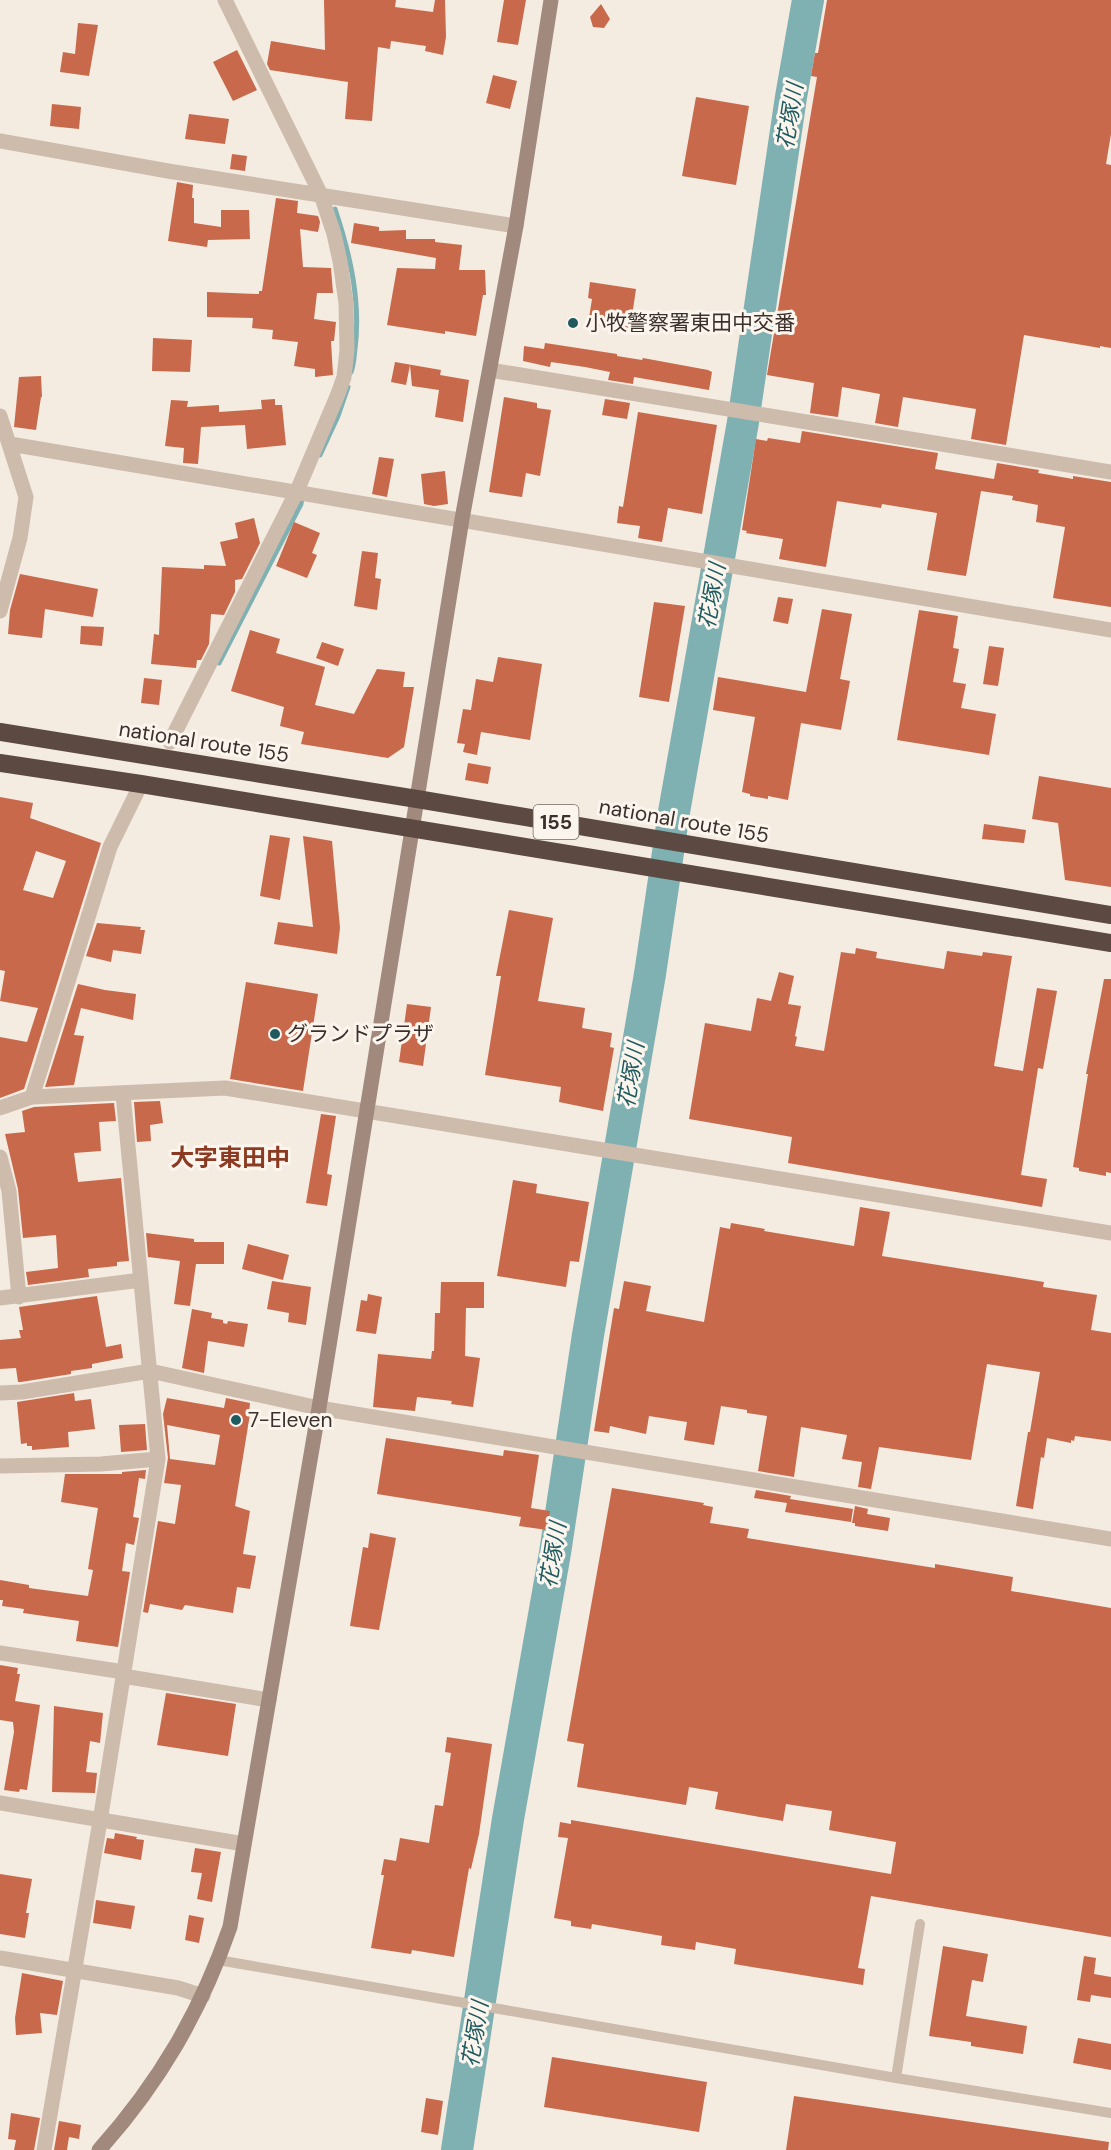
<svg xmlns="http://www.w3.org/2000/svg" width="1111" height="2150" font-family="'DM Sans','Noto Sans JP',sans-serif">
<rect width="100%" height="100%" fill="#f4ebe1"/>
<g fill="none" stroke-linecap="round" stroke-linejoin="round">
<path stroke="#7fb0b2" stroke-width="5" d="M 335,209 C 350,254 361,301 355,349 C 354,356 354,365 351,372
M 320,455 L 338,416 L 348,387
M 219,663 L 301,504 L 302,497"/>
<path stroke="#7fb0b2" stroke-width="32" d="M 457,2150 L 508,1819 L 555,1553 L 588,1335 L 650,974 L 674,812 L 743,422 L 791,97 L 808,0"/>
</g>
<path fill="#c8694b" fill-rule="evenodd" d="M 324,0 L 396,0 L 395,7 L 433,12 L 435,0 L 445,0 L 446,37 L 443,55 L 425,51 L 426,46 L 391,41 L 390,49 L 378,47 L 372,121 L 345,119 L 348,82 L 270,70 L 267,64 L 271,41 L 325,50 Z
M 504,0 L 526,0 L 518,45 L 497,42 Z
M 827,0 L 1111,0 L 1111,134 L 1106,164 L 1111,165 L 1111,348 L 1100,346 L 1100,348 L 1024,335 L 1006,445 L 971,439 L 976,409 L 903,397 L 898,427 L 875,423 L 880,394 L 842,387 L 838,417 L 810,413 L 814,383 L 767,375 L 817,77 L 811,76 L 815,53 L 818,53 Z
M 601,4 L 610,19 L 604,28 L 593,27 L 590,17 Z
M 78,23 L 98,25 L 89,76 L 60,72 L 63,52 L 75,54 Z
M 237,50 L 257,90 L 233,101 L 213,62 Z
M 493,75 L 517,81 L 510,109 L 486,103 Z
M 696,97 L 749,106 L 736,185 L 682,176 Z
M 52,104 L 81,107 L 79,129 L 50,126 Z
M 189,114 L 229,119 L 225,144 L 185,139 Z
M 232,154 L 247,156 L 245,171 L 230,169 Z
M 177,182 L 193,185 L 192,198 L 194,198 L 194,223 L 221,227 L 221,210 L 249,210 L 250,239 L 208,240 L 207,247 L 168,241 Z
M 276,198 L 298,201 L 297,213 L 318,216 L 320,222 L 318,232 L 300,229 L 303,267 L 331,268 L 333,293 L 317,293 L 314,319 L 336,322 L 334,341 L 331,341 L 333,375 L 315,377 L 315,369 L 294,366 L 298,342 L 272,339 L 273,330 L 252,328 L 253,318 L 207,317 L 207,292 L 259,294 L 259,291 L 262,291 Z
M 354,223 L 379,227 L 379,231 L 406,230 L 406,239 L 435,239 L 435,242 L 462,245 L 459,270 L 485,270 L 486,295 L 483,295 L 476,336 L 445,331 L 445,334 L 387,325 L 397,268 L 435,269 L 436,258 L 351,243 Z
M 590,282 L 636,289 L 630,330 L 588,324 L 592,299 L 588,298 Z
M 712,319 L 705,332 L 698,334 L 694,332 L 692,325 L 694,322 L 697,320 Z
M 153,338 L 192,340 L 190,372 L 152,371 Z
M 545,343 L 617,354 L 617,356 L 642,360 L 643,358 L 708,370 L 712,372 L 709,390 L 634,377 L 633,384 L 608,380 L 610,372 L 585,367 L 551,362 L 550,367 L 523,361 L 524,346 L 544,349 Z
M 395,362 L 441,370 L 440,375 L 469,380 L 463,422 L 435,417 L 439,390 L 412,386 L 410,365 L 406,385 L 391,382 Z
M 41,376 L 42,397 L 41,397 L 36,430 L 14,427 L 19,377 Z
M 504,397 L 537,403 L 537,408 L 551,410 L 540,476 L 526,473 L 522,497 L 489,492 Z
M 275,399 L 275,405 L 282,405 L 286,445 L 247,449 L 245,425 L 201,427 L 198,464 L 183,463 L 184,448 L 165,446 L 171,400 L 188,401 L 187,407 L 219,405 L 219,412 L 262,409 L 261,400 Z
M 605,399 L 630,403 L 627,419 L 602,415 Z
M 638,412 L 717,425 L 702,514 L 668,508 L 662,542 L 638,538 L 640,526 L 617,523 L 619,506 L 623,507 Z
M 802,431 L 938,453 L 935,469 L 994,479 L 997,463 L 1039,470 L 1038,473 L 1073,479 L 1073,476 L 1111,482 L 1111,607 L 1053,598 L 1065,527 L 1036,522 L 1038,505 L 1012,500 L 1013,496 L 981,491 L 966,576 L 927,570 L 937,513 L 882,504 L 881,508 L 837,501 L 826,567 L 779,559 L 783,539 L 746,533 L 747,531 L 742,530 L 756,439 L 767,441 L 768,438 L 800,443 Z
M 379,457 L 394,459 L 387,497 L 372,494 Z
M 445,471 L 448,504 L 434,506 L 424,504 L 421,474 Z
M 254,518 L 260,543 L 242,579 L 235,580 L 235,592 L 224,615 L 211,614 L 209,644 L 201,660 L 197,660 L 196,668 L 151,664 L 154,634 L 159,635 L 162,567 L 204,569 L 204,565 L 226,566 L 220,542 L 238,538 L 235,523 Z
M 294,522 L 320,533 L 312,553 L 317,555 L 307,578 L 276,566 Z
M 362,551 L 378,553 L 375,578 L 381,579 L 377,610 L 354,606 Z
M 20,574 L 98,589 L 93,617 L 45,609 L 42,638 L 8,634 L 10,610 Z
M 778,597 L 793,599 L 788,624 L 773,621 Z
M 654,602 L 685,606 L 669,702 L 639,697 Z
M 822,609 L 852,614 L 840,679 L 850,681 L 841,730 L 801,723 L 788,800 L 768,796 L 768,799 L 750,796 L 750,794 L 742,792 L 755,717 L 713,710 L 718,677 L 806,692 Z
M 919,610 L 958,616 L 953,648 L 959,649 L 953,682 L 966,684 L 961,708 L 996,714 L 989,755 L 897,740 Z
M 81,626 L 104,627 L 102,646 L 80,644 Z
M 250,630 L 280,639 L 276,653 L 325,667 L 315,705 L 354,714 L 377,669 L 405,672 L 403,687 L 414,687 L 404,747 L 388,758 L 301,744 L 304,732 L 280,726 L 284,707 L 231,691 Z
M 322,642 L 344,649 L 338,666 L 316,658 Z
M 989,646 L 1004,648 L 998,686 L 983,684 Z
M 498,657 L 542,664 L 530,740 L 481,732 L 477,755 L 463,752 L 465,744 L 457,743 L 463,709 L 471,710 L 476,679 L 493,682 Z
M 144,678 L 162,680 L 159,705 L 141,703 Z
M 468,763 L 491,767 L 488,784 L 465,780 Z
M 1039,776 L 1111,788 L 1111,887 L 1065,880 L 1058,823 L 1032,819 Z
M 0,797 L 33,803 L 30,818 L 101,843 L 24,1089 L 0,1098 L 0,1037 L 27,1042 L 38,1008 L 0,1001 L 5,971 L 0,970 ZM 36,851 L 66,861 L 53,898 L 23,890 Z
M 984,824 L 1026,830 L 1024,843 L 982,839 Z
M 270,835 L 290,838 L 280,900 L 260,896 Z
M 303,836 L 332,841 L 340,928 L 337,954 L 274,944 L 278,922 L 313,927 Z
M 509,910 L 553,918 L 538,1001 L 585,1008 L 582,1028 L 612,1033 L 610,1047 L 614,1048 L 603,1111 L 559,1102 L 561,1087 L 485,1075 L 501,976 L 496,976 Z
M 97,923 L 141,927 L 140,930 L 145,930 L 141,954 L 113,950 L 111,962 L 86,956 Z
M 856,948 L 877,952 L 876,958 L 944,969 L 947,951 L 982,956 L 983,952 L 1012,956 L 994,1066 L 1023,1071 L 1037,988 L 1057,991 L 1043,1069 L 1038,1068 L 1021,1175 L 1047,1179 L 1042,1207 L 788,1163 L 792,1137 L 689,1119 L 705,1023 L 751,1031 L 757,998 L 771,1001 L 779,972 L 794,976 L 788,1004 L 801,1006 L 795,1036 L 797,1037 L 795,1046 L 824,1051 L 841,952 L 855,954 Z
M 1104,979 L 1111,979 L 1111,1173 L 1106,1172 L 1106,1176 L 1079,1171 L 1079,1168 L 1073,1167 L 1088,1074 L 1086,1074 Z
M 246,982 L 318,994 L 303,1091 L 230,1079 Z
M 78,984 L 105,990 L 136,994 L 133,1020 L 81,1008 L 74,1035 L 84,1036 L 74,1085 L 45,1087 Z
M 407,1004 L 431,1007 L 423,1066 L 399,1062 Z
M 160,1101 L 163,1123 L 150,1125 L 151,1141 L 137,1142 L 134,1102 Z
M 114,1103 L 116,1121 L 99,1122 L 101,1151 L 74,1153 L 78,1182 L 121,1178 L 129,1261 L 117,1262 L 117,1266 L 88,1269 L 89,1277 L 28,1285 L 26,1272 L 58,1268 L 56,1235 L 23,1238 L 18,1189 L 5,1134 L 25,1132 L 22,1111 L 34,1107 Z
M 321,1114 L 336,1116 L 327,1174 L 332,1175 L 327,1206 L 306,1203 Z
M 513,1180 L 537,1184 L 536,1193 L 589,1202 L 579,1262 L 570,1261 L 566,1287 L 497,1276 Z
M 860,1207 L 890,1212 L 882,1256 L 1044,1282 L 1043,1287 L 1097,1295 L 1091,1330 L 1111,1333 L 1111,1441 L 1075,1436 L 1074,1441 L 1071,1440 L 1071,1443 L 1047,1438 L 1044,1458 L 1041,1457 L 1033,1509 L 1016,1506 L 1028,1432 L 1030,1432 L 1040,1372 L 987,1364 L 971,1460 L 879,1447 L 871,1489 L 858,1487 L 862,1462 L 842,1459 L 847,1435 L 801,1427 L 794,1477 L 758,1471 L 767,1416 L 747,1413 L 747,1410 L 721,1406 L 714,1445 L 684,1440 L 687,1422 L 649,1416 L 646,1434 L 610,1426 L 609,1433 L 594,1431 L 614,1308 L 619,1309 L 624,1281 L 651,1286 L 646,1311 L 704,1322 L 720,1227 L 730,1229 L 731,1223 L 765,1229 L 764,1231 L 854,1246 Z
M 146,1233 L 194,1239 L 194,1242 L 224,1242 L 224,1264 L 196,1264 L 190,1306 L 174,1304 L 180,1261 L 148,1257 Z
M 248,1244 L 289,1255 L 283,1280 L 242,1269 Z
M 272,1281 L 311,1287 L 306,1325 L 288,1322 L 289,1313 L 267,1309 Z
M 441,1282 L 484,1282 L 484,1308 L 466,1308 L 465,1356 L 480,1358 L 473,1407 L 451,1404 L 452,1401 L 417,1397 L 415,1411 L 373,1407 L 378,1354 L 431,1359 L 432,1351 L 434,1351 L 435,1313 L 440,1313 Z
M 368,1294 L 382,1297 L 376,1334 L 356,1331 L 361,1300 L 367,1301 Z
M 97,1296 L 106,1347 L 121,1344 L 123,1358 L 92,1364 L 92,1368 L 71,1371 L 71,1374 L 21,1382 L 18,1382 L 16,1368 L 0,1369 L 0,1340 L 21,1338 L 19,1330 L 23,1330 L 19,1307 Z
M 192,1309 L 212,1313 L 211,1318 L 223,1320 L 223,1323 L 227,1324 L 228,1321 L 248,1324 L 244,1347 L 208,1341 L 204,1373 L 182,1368 Z
M 74,1393 L 75,1401 L 91,1399 L 95,1429 L 68,1432 L 69,1447 L 32,1450 L 32,1446 L 27,1446 L 27,1443 L 21,1444 L 17,1402 Z
M 167,1398 L 224,1408 L 226,1398 L 250,1403 L 249,1413 L 250,1414 L 235,1506 L 250,1511 L 243,1554 L 256,1556 L 250,1589 L 237,1587 L 233,1613 L 185,1605 L 182,1610 L 150,1604 L 148,1613 L 143,1612 L 158,1521 L 175,1524 L 181,1485 L 164,1483 L 168,1458 L 163,1414 ZM 167,1425 L 220,1435 L 215,1465 L 170,1459 Z
M 145,1424 L 147,1450 L 121,1452 L 119,1425 Z
M 386,1438 L 503,1456 L 504,1450 L 539,1455 L 531,1508 L 550,1511 L 547,1530 L 519,1526 L 521,1517 L 377,1494 Z
M 146,1470 L 145,1479 L 139,1478 L 133,1517 L 139,1518 L 134,1545 L 126,1543 L 122,1571 L 130,1572 L 118,1647 L 76,1641 L 79,1621 L 23,1613 L 24,1609 L 2,1606 L 3,1600 L 0,1600 L 0,1580 L 29,1585 L 29,1588 L 88,1596 L 93,1570 L 88,1569 L 98,1508 L 61,1502 L 65,1474 L 122,1474 L 122,1472 Z
M 612,1488 L 704,1503 L 703,1505 L 713,1507 L 710,1523 L 749,1529 L 747,1538 L 935,1568 L 935,1564 L 1013,1577 L 1011,1591 L 1111,1608 L 1111,1937 L 871,1896 L 858,1968 L 865,1969 L 863,1985 L 734,1964 L 736,1949 L 696,1942 L 695,1950 L 661,1945 L 662,1936 L 592,1924 L 591,1929 L 571,1926 L 571,1921 L 554,1918 L 568,1838 L 558,1837 L 560,1822 L 571,1824 L 571,1820 L 891,1874 L 896,1842 L 829,1830 L 832,1811 L 786,1804 L 783,1821 L 715,1809 L 718,1792 L 689,1787 L 686,1805 L 577,1787 L 584,1744 L 567,1741 Z
M 756,1490 L 791,1496 L 790,1499 L 853,1509 L 851,1522 L 785,1512 L 787,1503 L 754,1498 Z
M 855,1506 L 868,1509 L 867,1514 L 890,1518 L 888,1531 L 855,1526 L 855,1523 L 852,1523 Z
M 370,1533 L 396,1538 L 379,1630 L 350,1626 L 363,1547 L 368,1548 Z
M 0,1665 L 18,1668 L 17,1674 L 20,1674 L 15,1701 L 40,1705 L 27,1790 L 20,1789 L 19,1792 L 4,1790 L 14,1732 L 13,1722 L 0,1720 Z
M 166,1693 L 236,1704 L 228,1756 L 157,1745 Z
M 54,1706 L 103,1713 L 100,1743 L 90,1741 L 86,1772 L 97,1773 L 95,1793 L 52,1792 Z
M 447,1737 L 492,1744 L 479,1834 L 471,1869 L 469,1868 L 454,1957 L 412,1950 L 411,1954 L 371,1948 L 384,1875 L 381,1875 L 384,1859 L 396,1861 L 400,1838 L 429,1843 L 435,1805 L 443,1806 L 451,1753 L 445,1752 Z
M 115,1833 L 137,1837 L 136,1839 L 144,1840 L 141,1860 L 104,1853 L 107,1838 L 114,1839 Z
M 195,1848 L 221,1852 L 212,1902 L 197,1899 L 202,1873 L 191,1872 Z
M 0,1874 L 32,1879 L 26,1913 L 29,1913 L 25,1938 L 0,1934 Z
M 96,1900 L 135,1906 L 131,1929 L 93,1923 Z
M 189,1915 L 204,1918 L 199,1943 L 185,1940 Z
M 943,1946 L 988,1954 L 983,1982 L 972,1980 L 966,2016 L 1027,2026 L 1023,2054 L 971,2046 L 971,2042 L 929,2036 Z
M 1084,1956 L 1096,1958 L 1094,1974 L 1111,1977 L 1111,1998 L 1091,1995 L 1090,2002 L 1077,2000 Z
M 22,1973 L 63,1981 L 57,2015 L 40,2013 L 42,2033 L 16,2035 L 15,2018 Z
M 1078,2038 L 1111,2044 L 1111,2070 L 1073,2063 Z
M 552,2057 L 707,2082 L 699,2132 L 544,2107 Z
M 794,2096 L 1109,2142 L 1108,2150 L 786,2150 Z
M 426,2098 L 443,2101 L 438,2135 L 421,2132 Z
M 11,2113 L 40,2118 L 34,2150 L 14,2150 L 16,2140 L 8,2139 Z
M 59,2121 L 81,2125 L 79,2139 L 69,2137 L 67,2150 L 54,2150 Z"/>
<g fill="none" stroke-linecap="round" stroke-linejoin="round">
<path stroke="#cdbbac" stroke-width="10" d="M 218,1960 L 896,2078 L 1111,2113
M 896,2078 L 920,1924"/>
<path stroke="#cdbbac" stroke-width="15" d="M 0,141 L 168,171 L 516,226
M 490,370 L 1111,472
M 0,416 L 26,497 L 20,538 L 0,611
M 10,444 L 1111,630
M 170,742 L 297,491 L 338,394 L 344,377 L 347,350 L 346,303 L 340,261 L 334,234 L 321,195 L 225,0
M 32,1097 L 110,847 L 141,784
M 0,1108 L 32,1097 L 225,1088 L 1111,1233
M 0,1157 L 9,1191 L 19,1297
M 0,1298 L 141,1280
M 0,1393 L 22,1392 L 150,1371 L 319,1408 L 1111,1539
M 0,1466 L 101,1464 L 158,1459
M 0,1653 L 124,1672
M 123,1676 L 269,1700
M 0,1803 L 244,1844
M 0,1958 L 178,1988 L 203,1996
M 44,2150 L 100,1821 L 158,1459 L 123,1094"/>
<path stroke="#a18a7d" stroke-width="15" d="M 99,2150 C 159,2083 200,2013 230,1927 L 319,1408 L 462,519 L 516,226 L 551,0"/>
<path stroke="#5c4a42" stroke-width="18" d="M 0,732 L 417,799 L 1111,915
M 0,763 L 141,784 L 1111,943"/>
</g>
<g fill="#1f5a5e" stroke="#fbf5ee" stroke-width="2">
<circle cx="573" cy="323" r="6"/>
<circle cx="275" cy="1034" r="6"/>
<circle cx="236" cy="1420" r="6"/>
</g>
<g text-anchor="middle" dominant-baseline="central" stroke-width="6" stroke-linejoin="round" paint-order="stroke">
<rect fill="#fbf5ee" stroke="#756b66" stroke-width="1.5" x="533.5" y="805" width="45" height="34" rx="4.5"/>
<g font-size="20" font-weight="bold" fill="#3b302b">
<text x="556" y="822">155</text>
</g>
<g font-size="21" fill="#3b302b" stroke="#fbf5ee" text-anchor="start">
<text x="585" y="323">小牧警察署東田中交番</text>
<text x="287" y="1034">グランドプラザ</text>
<text x="248" y="1420">7-Eleven</text>
</g>
<g font-size="21" fill="#3b302b" stroke="#fbf5ee">
<text transform="translate(204 742) rotate(9)">national route 155</text>
<text transform="translate(684 821) rotate(10)">national route 155</text>
</g>
<g font-size="22" font-style="italic" fill="#1f5a5e" stroke="#fbf5ee">
<text transform="translate(790 116) rotate(-81)">花塚川</text>
<text transform="translate(712 596) rotate(-80)">花塚川</text>
<text transform="translate(631 1075) rotate(-81)">花塚川</text>
<text transform="translate(553 1555) rotate(-81)">花塚川</text>
<text transform="translate(475 2034) rotate(-81)">花塚川</text>
</g>
<g font-size="24" font-weight="bold" fill="#8c3b22" stroke="#fbf5ee">
<text x="230" y="1157">大字東田中</text>
</g>
</g>
</svg>
